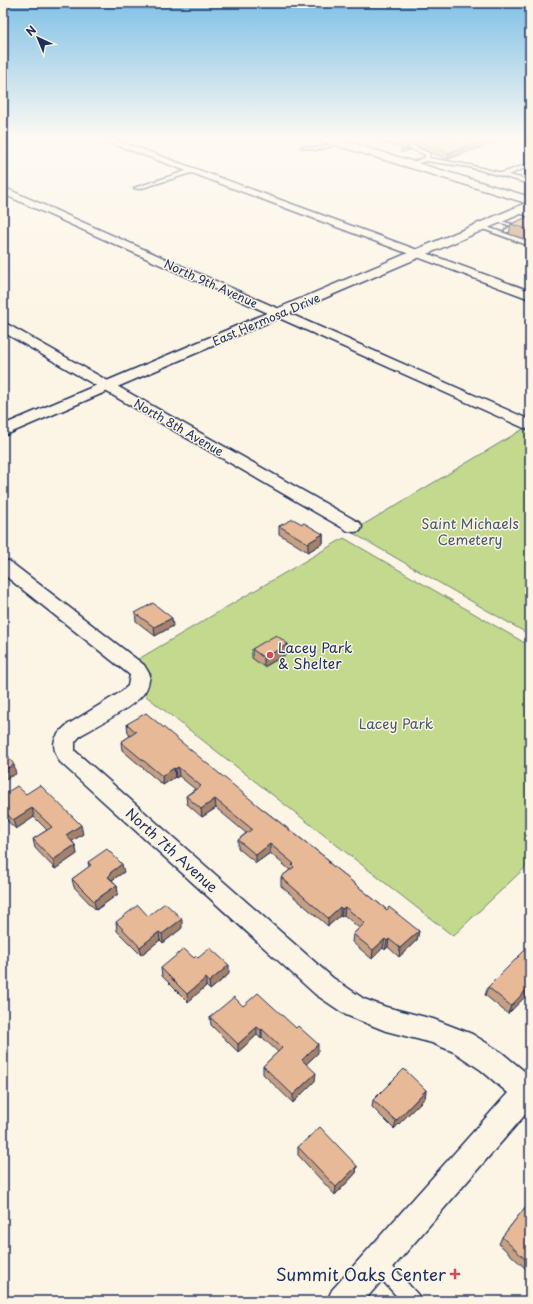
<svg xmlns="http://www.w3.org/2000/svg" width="533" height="1304" font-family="'Playpen Sans',sans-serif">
<rect width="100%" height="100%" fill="#fcf5e5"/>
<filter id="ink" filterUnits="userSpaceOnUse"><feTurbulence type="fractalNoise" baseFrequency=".025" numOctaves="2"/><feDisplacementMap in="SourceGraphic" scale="8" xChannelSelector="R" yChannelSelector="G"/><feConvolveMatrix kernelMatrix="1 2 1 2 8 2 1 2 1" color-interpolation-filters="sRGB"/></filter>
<g filter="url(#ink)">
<path fill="#c3d98e" stroke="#6f8476" d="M 530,425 L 530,635 L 351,532 Z
M 344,538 L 530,646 L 530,863 L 453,936 L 137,689 L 130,664 Z"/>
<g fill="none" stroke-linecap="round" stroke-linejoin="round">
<g stroke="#1b2f5e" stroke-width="3">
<path id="lane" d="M 367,138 C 387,138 413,143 430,154 L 429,158 L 469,165 L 502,173 L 530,163 L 530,166 L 508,175 L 530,180 L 530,184 L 469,167 L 426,161 L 407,166 L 407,164 L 424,158 L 425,155 L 407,147 Z
M 338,142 L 340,144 L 316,150 L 301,147 L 303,146 L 316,148 Z
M 192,169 L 194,170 L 194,172 L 139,189 L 134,188 Z
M 519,209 L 530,213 L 530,217 L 517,212 L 516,211 Z
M 495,219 L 518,226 L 509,232 L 505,232 L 505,230 L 511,226 L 495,221 Z
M 480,226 L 484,226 L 530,242 L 530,246 L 480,228 Z
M 379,1256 L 385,1258 L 418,1295 L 420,1301 L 401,1301 L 373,1270 L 371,1264 L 373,1258 Z"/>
</g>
<g stroke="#1b2f5e" stroke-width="3">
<path id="street" d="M 98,138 L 111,138 L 530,291 L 530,299 Z
M 3,187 L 530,420 L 530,429 L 524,428 L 3,194 Z
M 3,323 L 7,324 L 360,523 L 362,527 L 360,531 L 354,532 L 348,531 L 3,332 Z
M 3,560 L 9,561 L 144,665 L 150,675 C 149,681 148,688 144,693 C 135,706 97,726 81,735 L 75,742 L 75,751 L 333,978 L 364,999 L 386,1007 L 433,1019 L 472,1034 L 501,1052 L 529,1075 L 530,1075 L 530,1109 L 364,1301 L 327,1301 L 332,1290 L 508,1093 L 481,1070 L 454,1052 L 432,1043 L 386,1031 L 346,1015 L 315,994 L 60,762 C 50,745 53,737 67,725 L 121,692 L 128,686 L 130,675 L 3,574 Z"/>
</g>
<g stroke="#1b2f5e" stroke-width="3">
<path id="secondary" d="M 318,138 L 335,138 L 530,197 L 530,210 L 3,436 L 3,425 L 526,203 L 319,140 Z"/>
</g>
<use href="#lane" fill="#fcf5e5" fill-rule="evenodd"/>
<use href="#street" fill="#fcf5e5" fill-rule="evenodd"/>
<use href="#secondary" fill="#fcf5e5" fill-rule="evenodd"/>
</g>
<path fill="#c79f82" stroke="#1b2f5e" d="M 398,138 L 501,138 L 501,140 L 448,159 L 431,153 L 416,145 L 398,140 Z
M 530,216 L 530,241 L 509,234 L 511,224 Z
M 279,526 L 323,534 L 323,543 L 308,552 L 279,534 Z
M 135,613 L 173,626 L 155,636 L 136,621 Z
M 288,644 L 288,653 L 264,667 L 252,658 L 252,649 Z
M 127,724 L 261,808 L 330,861 L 329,863 L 387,910 L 419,931 L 417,940 L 399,957 L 388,947 L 385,950 L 383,948 L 372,959 L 352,942 L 353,934 L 359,928 L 344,915 L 341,917 L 340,916 L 328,926 L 281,886 L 281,877 L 290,870 L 270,853 L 256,863 L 238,848 L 238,840 L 246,833 L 216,808 L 202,817 L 187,804 L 186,796 L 195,789 L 179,776 L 176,778 L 175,777 L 163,785 L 122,750 L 121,742 L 130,736 L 128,733 Z
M 26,794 L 83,834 L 72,841 L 75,845 L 77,854 L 55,869 L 35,848 L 33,839 L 47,830 L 34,817 L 16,829 L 3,817 L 3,795 Z
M 88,862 L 124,872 L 112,880 L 117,885 L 118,894 L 96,910 L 74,887 L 72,879 L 89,867 Z
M 148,916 L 182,928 L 163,943 L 160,940 L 141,955 L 117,931 L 116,922 Z
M 530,956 L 508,1014 L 485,995 L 488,987 Z
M 194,958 L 198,958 L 229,974 L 210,990 L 206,986 L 188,1002 L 162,976 L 161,968 Z
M 243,1006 L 318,1053 L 306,1064 L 315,1081 L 293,1103 L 263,1074 L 263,1066 L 278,1052 L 262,1037 L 261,1039 L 257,1035 L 238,1052 L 211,1025 L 210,1017 Z
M 426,1090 L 425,1098 L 394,1129 L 372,1107 L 373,1100 Z
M 298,1147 L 357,1166 L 356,1173 L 335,1195 L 298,1155 Z
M 530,1201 L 530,1264 L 526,1269 L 499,1244 L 502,1237 Z"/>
<path fill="#a2826a" stroke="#1b2f5e" d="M 489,138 L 501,138 L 501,140 L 448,159 L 449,153 Z
M 410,147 L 410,150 L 401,153 L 401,150 Z
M 323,534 L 323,543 L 308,552 L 308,543 Z
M 172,618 L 173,626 L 155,636 L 154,627 Z
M 288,644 L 288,653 L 264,667 L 264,658 Z
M 14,765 L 16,774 L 3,780 L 3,770 Z
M 178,767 L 179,776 L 176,778 L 175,769 Z
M 174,768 L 175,777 L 163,785 L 162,776 Z
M 215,799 L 216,808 L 202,817 L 201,809 Z
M 32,808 L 34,817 L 16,829 L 13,820 Z
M 81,825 L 83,834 L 68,844 L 66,835 Z
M 270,844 L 270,853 L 256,863 L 256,855 Z
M 75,845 L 77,854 L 55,869 L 53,860 Z
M 122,864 L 124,872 L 112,880 L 108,877 L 110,873 Z
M 117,885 L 118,894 L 96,910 L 94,901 Z
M 340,907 L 340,916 L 328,926 L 328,918 Z
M 345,907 L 344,915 L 341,917 L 342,909 Z
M 182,919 L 182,928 L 163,943 L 162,934 Z
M 419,931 L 417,940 L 399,957 L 400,948 Z
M 159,932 L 160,940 L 141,955 L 140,947 Z
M 385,939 L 383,948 L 372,959 L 373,950 Z
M 389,939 L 388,947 L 385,950 L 387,941 Z
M 229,965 L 229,974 L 210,990 L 209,982 Z
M 206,978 L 206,986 L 188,1002 L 187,994 Z
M 530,985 L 530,992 L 508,1014 L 511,1006 Z
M 257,1027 L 257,1035 L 238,1052 L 238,1044 Z
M 262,1029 L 262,1037 L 261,1039 L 261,1030 Z
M 318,1044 L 318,1053 L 302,1068 L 302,1060 Z
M 316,1073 L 315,1081 L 293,1103 L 293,1095 Z
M 426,1090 L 425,1098 L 394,1129 L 396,1121 Z
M 357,1166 L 356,1173 L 335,1195 L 336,1187 Z
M 530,1262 L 530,1264 L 526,1269 Z"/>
<path fill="#e7b997" stroke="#1b2f5e" d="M 412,138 L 489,138 L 449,153 L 432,147 L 417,140 Z
M 400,144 L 410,147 L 401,150 Z
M 530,216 L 530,230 L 511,224 Z
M 293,519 L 302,524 L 304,523 L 323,534 L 308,543 L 279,526 Z
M 153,603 L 172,618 L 154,627 L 135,613 Z
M 276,635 L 288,644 L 264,658 L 252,649 Z
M 146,713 L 261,808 L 330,861 L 328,862 L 387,910 L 389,907 L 419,931 L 400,948 L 389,939 L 387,941 L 385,939 L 373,950 L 353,934 L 365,923 L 345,907 L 342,909 L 340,907 L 328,918 L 281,877 L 294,867 L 292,865 L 294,864 L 270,844 L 256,855 L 238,840 L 252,829 L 215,799 L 201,809 L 186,796 L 201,786 L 178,767 L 175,769 L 174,768 L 162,776 L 121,742 L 136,732 L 127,724 Z
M 7,754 L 14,765 L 3,770 L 3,756 Z
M 40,785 L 81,825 L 66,835 L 75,845 L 53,860 L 33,839 L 52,827 L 32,808 L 13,820 L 3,810 L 3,795 L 17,786 L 26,794 Z
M 107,849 L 122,864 L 110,873 L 111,874 L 108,877 L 117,885 L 94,901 L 72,879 L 91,865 L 88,862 Z
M 165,903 L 182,919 L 162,934 L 159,932 L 140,947 L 116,922 L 138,905 L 148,916 Z
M 210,948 L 229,965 L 209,982 L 206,978 L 187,994 L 161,968 L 184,949 L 194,958 L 196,956 L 198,958 Z
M 524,951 L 530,956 L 530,986 L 511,1006 L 488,987 Z
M 258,993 L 296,1028 L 298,1026 L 318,1044 L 302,1060 L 316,1073 L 293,1095 L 263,1066 L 282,1048 L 262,1029 L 261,1030 L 257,1027 L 238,1044 L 210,1017 L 234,997 L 243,1006 Z
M 404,1069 L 426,1090 L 396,1121 L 373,1100 Z
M 320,1127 L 357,1166 L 336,1187 L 298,1147 Z
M 530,1201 L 530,1262 L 529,1263 L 502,1237 Z"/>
</g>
<linearGradient id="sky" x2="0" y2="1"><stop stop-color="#81c1e6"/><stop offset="0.43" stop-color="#fefaf3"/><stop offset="1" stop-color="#fefaf3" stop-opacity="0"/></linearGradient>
<rect width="533" height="321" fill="url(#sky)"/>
<g fill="#d1495b" stroke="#fcf5e5" stroke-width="1.5">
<circle cx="270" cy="655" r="4"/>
<path d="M453 1268h4v4h4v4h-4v4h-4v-4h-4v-4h4z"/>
</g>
<g text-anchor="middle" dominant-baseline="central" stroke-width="3" stroke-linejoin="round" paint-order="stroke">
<g font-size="12" fill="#1b2f5e" stroke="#fcf5e5">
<text transform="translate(211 283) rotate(24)">North 9th Avenue</text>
<text transform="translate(266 319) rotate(-23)">East Hermosa Drive</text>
<text transform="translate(179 427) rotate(30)">North 8th Avenue</text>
</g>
<g font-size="14" fill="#455a6a" stroke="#fcf5e5">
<text x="470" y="523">Saint Michaels<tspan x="470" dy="16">Cemetery</tspan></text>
<text x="396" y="723">Lacey Park</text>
</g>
<g font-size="14" fill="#1b2f5e" stroke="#fcf5e5" text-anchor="start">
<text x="278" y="647">Lacey Park<tspan x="278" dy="16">&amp; Shelter</tspan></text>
</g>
<g font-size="14" fill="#1b2f5e" stroke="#fcf5e5">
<text transform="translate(172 850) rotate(42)">North 7th Avenue</text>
</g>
<g font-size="17" fill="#1b2f5e" stroke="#fcf5e5" text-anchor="end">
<text x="446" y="1274">Summit Oaks Center</text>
</g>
</g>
<rect width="533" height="1304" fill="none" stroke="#fcf5e5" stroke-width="16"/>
<rect x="8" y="8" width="517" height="1288" fill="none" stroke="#1b2f5e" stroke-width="1.5" filter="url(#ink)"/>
<g transform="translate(38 38) rotate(316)" stroke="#fcf5e5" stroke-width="3" paint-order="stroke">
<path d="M0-3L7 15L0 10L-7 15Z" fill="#1b2f5e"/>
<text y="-6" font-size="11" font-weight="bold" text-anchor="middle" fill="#1b2f5e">N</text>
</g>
</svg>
